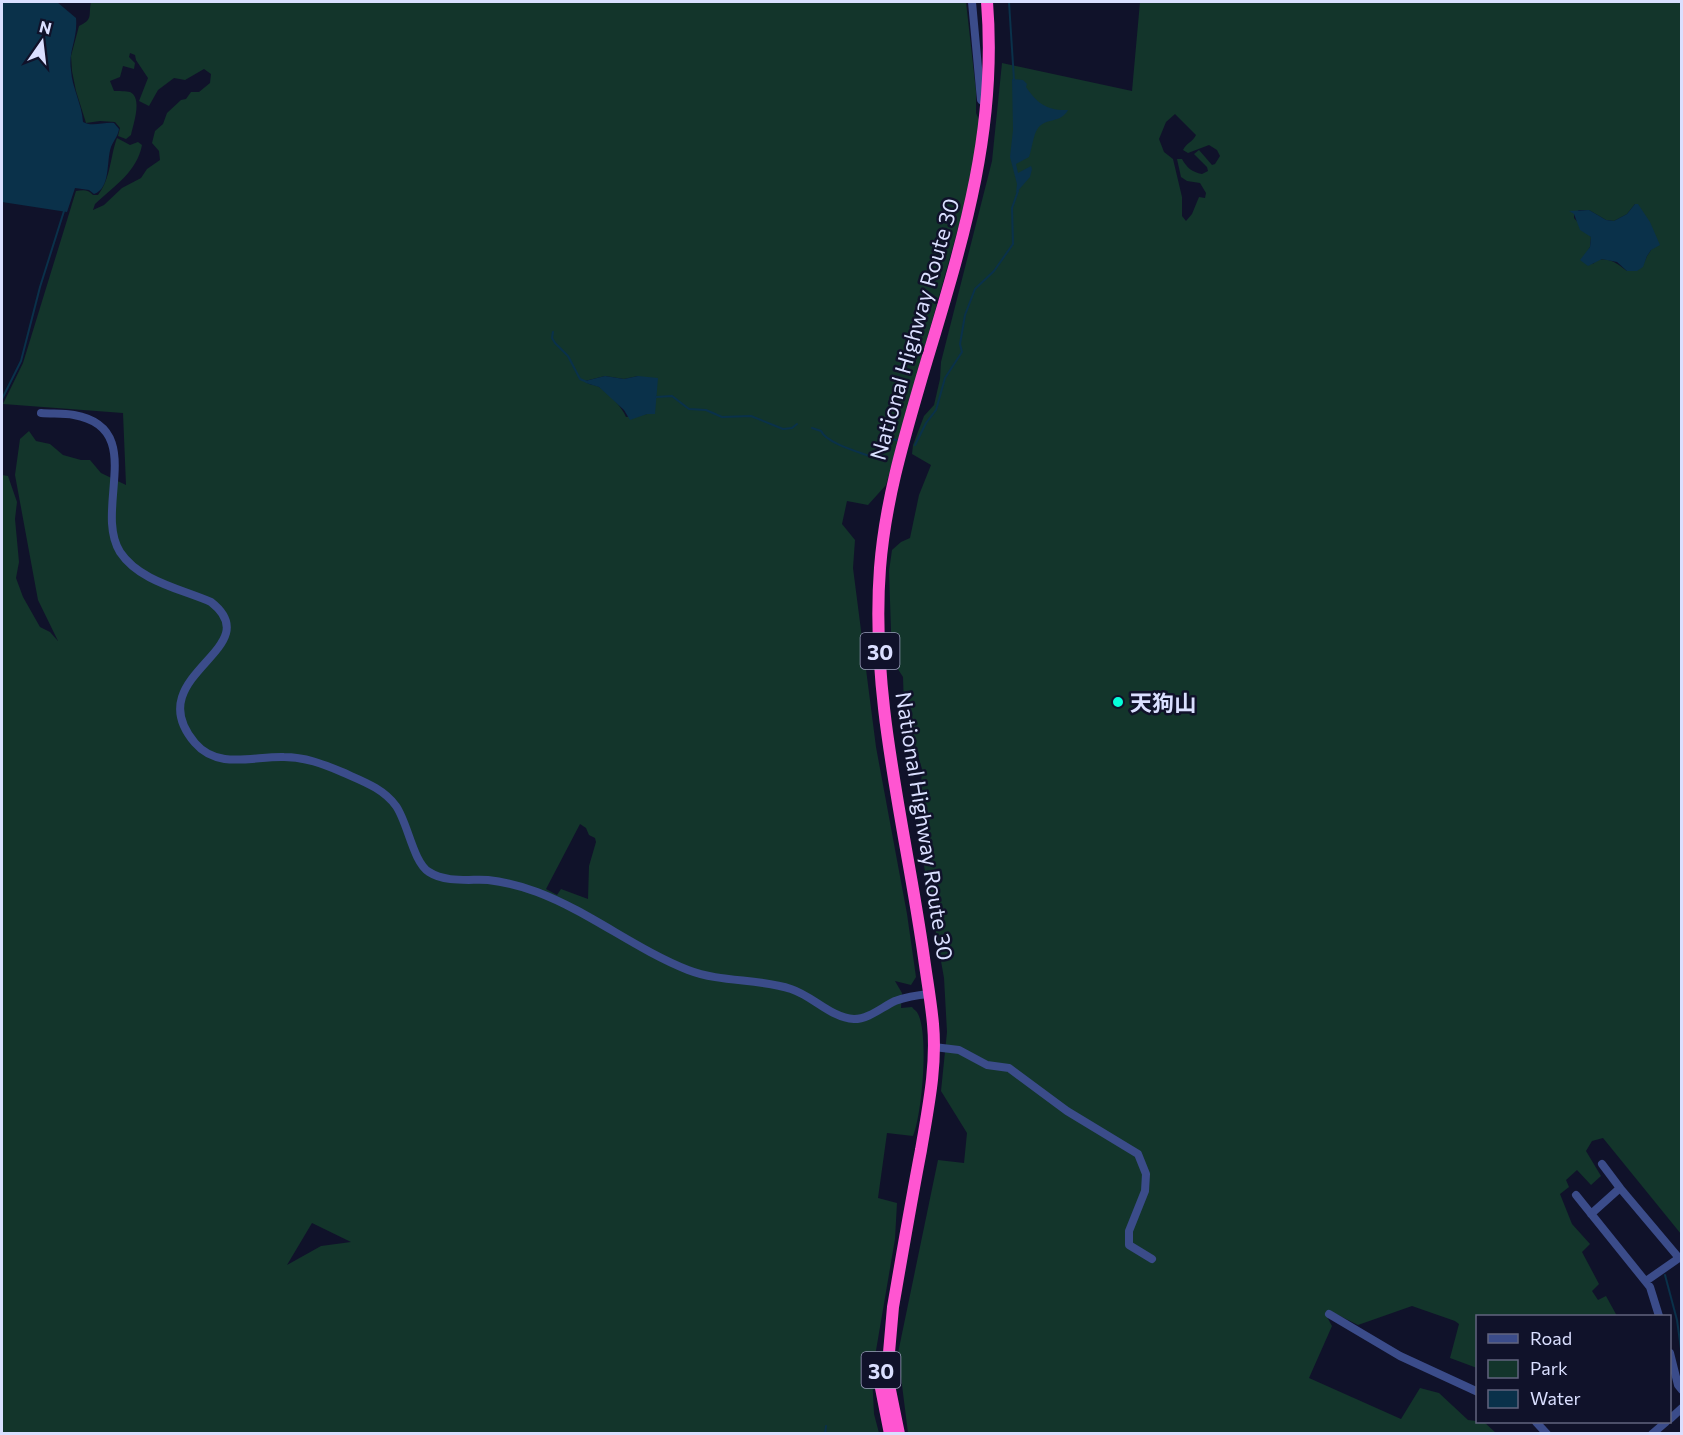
<svg xmlns="http://www.w3.org/2000/svg" width="1683" height="1435" font-family="Commissioner,'Noto Sans JP',sans-serif">
<rect width="100%" height="100%" fill="#10122a"/>
<path fill="#13352b" fill-rule="evenodd" d="M 91,2 L 966,2 L 976,91 L 976,113 L 980,122 L 970,186 L 886,485 L 868,505 L 847,501 L 842,524 L 855,540 L 853,568 L 876,747 L 907,914 L 916,977 L 911,985 L 895,981 L 902,993 L 901,1008 L 912,1007 C 914,1010 917,1011 918,1014 C 929,1035 922,1115 913,1136 L 887,1133 L 878,1198 L 897,1203 L 895,1239 L 872,1374 L 874,1414 L 879,1433 L 2,1434 L 2,475 L 8,476 L 17,502 L 15,519 L 19,562 L 16,578 L 23,597 L 40,627 L 50,632 L 58,641 L 38,600 L 15,475 L 20,439 L 29,431 L 36,441 L 50,444 L 63,455 L 81,460 L 90,460 L 101,473 L 126,485 L 123,413 L 3,404 L 23,363 L 76,191 C 83,190 88,189 93,195 L 98,195 C 111,178 110,157 117,138 L 130,145 L 138,142 L 142,145 C 137,172 114,186 95,204 L 93,210 L 104,205 L 122,188 L 141,178 L 147,169 L 160,160 L 159,151 L 152,143 L 155,131 L 163,124 L 167,113 L 181,100 L 186,99 L 191,92 L 199,92 L 210,83 L 211,74 L 204,69 L 185,80 L 174,78 L 158,90 L 149,106 L 139,101 L 148,78 L 136,60 L 135,55 L 130,53 L 129,57 L 135,63 L 134,69 L 123,66 L 120,77 L 110,81 L 114,91 C 119,91 126,91 130,92 C 143,98 133,125 131,135 L 126,139 L 118,136 L 120,128 L 115,122 L 100,121 L 86,123 L 76,91 L 72,71 L 71,56 L 79,26 C 94,19 88,15 91,2 ZM 605,376 L 624,379 L 638,376 L 647,414 L 626,417 C 622,407 609,393 599,387 C 593,384 590,386 585,381 ZM 580,824 L 586,828 L 589,835 L 595,838 L 596,842 L 589,866 L 588,899 L 561,889 L 557,895 L 546,889 ZM 312,1223 L 351,1242 L 321,1246 L 287,1265 Z
M 1140,2 L 1681,2 L 1681,1234 L 1603,1138 L 1592,1141 L 1586,1151 L 1601,1176 L 1591,1185 L 1577,1170 L 1566,1180 L 1569,1187 L 1560,1194 L 1572,1224 L 1590,1244 L 1582,1252 L 1599,1284 L 1592,1291 L 1598,1300 L 1606,1296 L 1617,1316 L 1478,1316 L 1477,1368 L 1450,1358 L 1459,1324 L 1455,1321 L 1412,1306 L 1358,1325 L 1328,1310 L 1326,1315 L 1332,1326 L 1309,1378 L 1401,1419 L 1420,1388 L 1439,1393 L 1468,1420 L 1484,1422 L 1496,1433 L 908,1433 L 898,1353 L 938,1160 L 964,1163 L 967,1133 L 941,1091 L 947,1032 L 944,978 L 918,832 L 922,769 L 904,708 L 903,677 L 892,660 L 889,571 L 892,550 L 901,542 L 910,538 L 919,495 L 931,465 L 912,454 L 913,445 L 924,416 L 934,405 L 940,379 L 941,362 L 992,161 L 1002,63 L 1132,91 ZM 1175,114 L 1196,135 C 1193,142 1186,143 1183,150 L 1188,153 L 1209,145 L 1217,150 L 1220,156 L 1215,164 L 1212,165 L 1199,150 L 1194,154 L 1207,167 L 1208,171 L 1202,174 C 1192,172 1187,168 1182,159 L 1177,159 L 1181,177 L 1187,181 L 1200,183 L 1206,193 L 1205,198 L 1199,197 L 1192,214 L 1186,221 L 1182,216 L 1182,197 L 1173,159 L 1164,152 L 1159,139 L 1166,122 ZM 1635,204 L 1651,250 L 1647,256 L 1644,263 L 1627,271 C 1617,263 1609,257 1596,260 L 1593,264 L 1586,254 L 1590,247 L 1591,237 L 1574,218 L 1574,214 L 1579,210 L 1589,210 L 1606,220 L 1614,221 L 1627,214 Z"/>
<path fill="#0a314a" d="M 2,2 L 57,2 L 76,18 C 78,39 68,51 71,70 C 72,88 82,104 83,122 C 91,127 104,122 114,123 L 119,129 C 118,136 114,140 111,147 C 106,161 111,188 94,194 L 89,190 L 75,188 L 67,212 L 2,202 Z
M 1012,79 L 1023,80 L 1027,84 L 1026,87 C 1037,103 1047,111 1068,110 C 1060,124 1047,117 1038,128 C 1033,135 1032,149 1029,157 L 1016,164 L 1018,173 L 1031,166 L 1032,169 L 1030,177 L 1016,193 L 1017,184 L 1010,157 L 1013,130 Z
M 1635,204 L 1638,204 L 1650,222 L 1660,245 L 1651,250 L 1647,256 L 1643,267 L 1637,271 L 1627,271 L 1617,262 L 1602,259 L 1588,266 L 1580,260 L 1590,247 L 1591,237 L 1580,230 L 1574,214 L 1569,211 L 1589,210 L 1606,220 L 1614,221 L 1627,214 Z
M 605,376 L 624,379 L 638,376 L 658,378 L 655,414 L 647,414 L 630,420 L 624,410 L 599,387 L 586,383 L 585,381 Z"/>
<g fill="none" stroke-linecap="round" stroke-linejoin="round">
<path stroke="#0a314a" stroke-width="2" d="M 1009,2 L 1014,80
M 553,332 L 552,338 L 555,343 L 568,356 L 580,379 L 587,382
M 656,397 L 672,396 L 689,409 L 706,410 L 722,417 L 751,416 L 783,429 L 792,428 L 797,424
M 2,399 L 21,361 L 40,287 L 64,211
M 812,428 L 821,431 C 827,443 856,451 869,456 L 875,456 L 891,439 L 897,440
M 915,445 L 926,423 L 936,410 L 945,378 L 962,352 L 960,344 L 965,315 L 975,289 L 994,271 L 1013,244 L 1012,208 L 1018,191
M 1665,1275 L 1677,1320 L 1682,1356
M 825,1434 L 826,1426"/>
<path stroke="#3b4c8a" stroke-width="8" d="M 972,2 L 981,100 L 985,103
M 41,413 C 52,414 63,413 74,415 C 148,428 93,509 120,552 C 139,581 181,589 211,602 C 271,649 137,675 195,743 C 218,770 254,756 284,757 C 305,757 323,764 342,772 C 362,781 383,788 396,806 C 408,823 413,862 429,872 C 446,883 470,879 488,880 C 505,882 521,886 537,892 C 590,912 635,949 688,970 C 722,983 758,978 791,989 C 813,996 831,1018 854,1019 C 869,1019 882,1007 895,1001 C 906,997 918,995 929,994
M 934,1047 L 959,1050 L 987,1065 L 1009,1068 L 1067,1111 L 1138,1154 L 1146,1174 L 1145,1191 L 1129,1231 L 1129,1245 L 1152,1259
M 1602,1164 L 1620,1188
M 1576,1195 L 1650,1287 L 1659,1316
M 1591,1214 L 1620,1188 L 1679,1258 L 1646,1281
M 1329,1314 L 1400,1356 L 1478,1392
M 1670,1353 L 1678,1385 L 1682,1390
M 1670,1419 L 1682,1408
M 1536,1422 L 1547,1434
M 1652,1434 L 1666,1422"/>
<path stroke="#ff55d1" stroke-width="12" d="M 881,1388 L 890,1434
M 899,1434 L 889,1385 L 888,1364 L 893,1307 C 902,1255 911,1202 921,1150 C 928,1108 937,1066 933,1024 C 931,1002 927,980 924,958 C 906,829 870,699 880,568 C 885,503 903,442 921,380 C 959,252 998,137 987,2"/>
</g>
<circle fill="#06ffda" stroke="#10122a" stroke-width="2" cx="1118" cy="702" r="6"/>
<g text-anchor="middle" dominant-baseline="central" stroke-width="5" stroke-linejoin="round" paint-order="stroke">
<g fill="#10122a" stroke="#9da2bf" stroke-width="1.5">
<rect x="860.5" y="633" width="39" height="36" rx="4.5"/>
<rect x="861.5" y="1352" width="39" height="36" rx="4.5"/>
</g>
<g font-size="21" font-weight="bold" fill="#dadfff">
<text x="880" y="651">30</text>
<text x="881" y="1370">30</text>
</g>
<g font-size="22" fill="#dadfff" stroke="#10122a">
<text transform="translate(914 329) rotate(-74)">National Highway Route 30</text>
<text transform="translate(925 826) rotate(81)">National Highway Route 30</text>
</g>
<g font-size="22" font-weight="bold" fill="#dadfff" stroke="#10122a" text-anchor="start">
<text x="1130" y="702">天狗山</text>
</g>
</g>
<rect width="1683" height="1435" fill="none" stroke="#dadfff" stroke-width="6"/>
<rect x="1476" y="1315" width="195" height="108" fill="#10122a" stroke="#61647f" stroke-width="1.5"/>
<rect x="1488" y="1334" width="30" height="9" fill="#3b4c8a" stroke="#61647f" stroke-width="1.5"/>
<text x="1530" y="1345" font-size="18" fill="#dadfff">Road</text>
<rect x="1488" y="1360" width="30" height="18" fill="#13352b" stroke="#61647f" stroke-width="1.5"/>
<text x="1530" y="1375" font-size="18" fill="#dadfff">Park</text>
<rect x="1488" y="1390" width="30" height="18" fill="#0a314a" stroke="#61647f" stroke-width="1.5"/>
<text x="1530" y="1405" font-size="18" fill="#dadfff">Water</text>
<g transform="translate(42 42) rotate(14)" stroke="#10122a" stroke-width="4.5" paint-order="stroke">
<path d="M0-4.5L10 22L0 15L-10 22Z" fill="#dadfff"/>
<text y="-9" font-size="16" font-weight="bold" text-anchor="middle" fill="#dadfff">N</text>
</g>
</svg>
